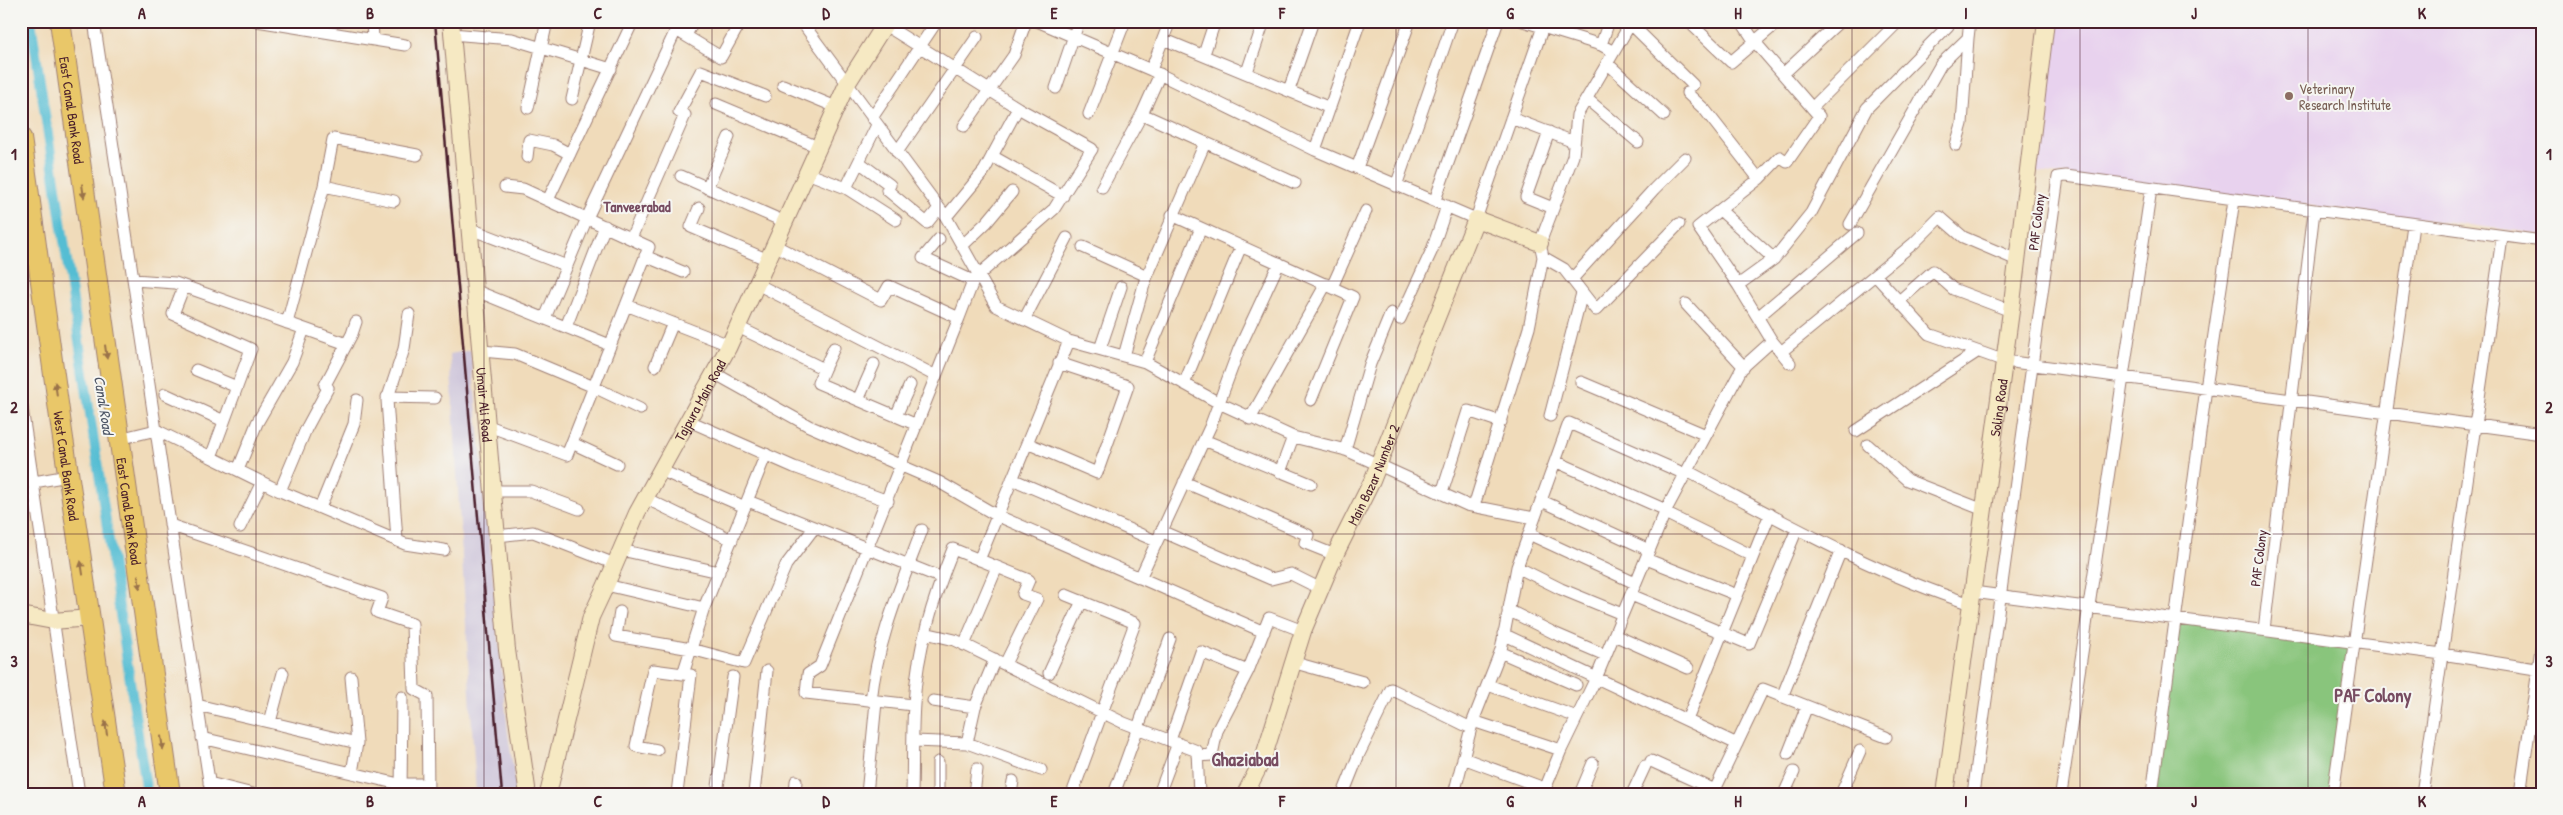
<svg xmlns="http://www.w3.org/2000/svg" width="2563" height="815" font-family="'Patrick Hand',sans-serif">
<rect width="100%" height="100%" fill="#f6f6f2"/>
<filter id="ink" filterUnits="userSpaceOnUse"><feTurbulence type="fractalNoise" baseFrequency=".02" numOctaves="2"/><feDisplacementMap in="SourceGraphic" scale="10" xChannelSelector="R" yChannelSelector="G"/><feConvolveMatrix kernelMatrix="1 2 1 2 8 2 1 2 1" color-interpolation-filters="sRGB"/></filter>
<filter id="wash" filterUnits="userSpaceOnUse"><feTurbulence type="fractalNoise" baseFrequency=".0096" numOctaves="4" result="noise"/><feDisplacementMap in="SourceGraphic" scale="20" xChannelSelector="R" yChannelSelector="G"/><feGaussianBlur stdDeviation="1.12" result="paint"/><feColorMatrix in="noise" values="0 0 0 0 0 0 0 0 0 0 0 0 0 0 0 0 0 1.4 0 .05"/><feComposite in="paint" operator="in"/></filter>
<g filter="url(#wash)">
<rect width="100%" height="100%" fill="#f0dbba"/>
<path fill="#e8d2ee" d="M 2046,21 L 2542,21 L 2542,234 L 2028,171 Z"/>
<path fill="#c9bfd7" d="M 471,350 L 508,733 L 517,794 L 476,794 L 450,354 Z"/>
<path fill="#89c57b" stroke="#6a7253" d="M 2177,618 L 2354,642 L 2333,794 L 2153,794 Z"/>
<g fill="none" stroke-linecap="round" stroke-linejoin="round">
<path stroke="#55bdd3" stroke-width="10" d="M 31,21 L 147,794"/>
</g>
</g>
<g filter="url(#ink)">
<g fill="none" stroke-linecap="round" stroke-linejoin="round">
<g stroke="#9d7d72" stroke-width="13">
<path id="street" d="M 94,21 L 211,794
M 257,21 L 405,45
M 372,21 L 373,38
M 801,21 L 946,217 L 996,306 L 1069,341 L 1145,362 L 1219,403 L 1293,437 L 1346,450 L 1467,505 L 1534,518
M 1037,21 L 1151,70 L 1315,150 L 1476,219 L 1545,21
M 1523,21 L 1601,45 L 1614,52
M 1688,21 L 1731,62 L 1779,21
M 1741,21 L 1755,42 L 1819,116 L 1787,162 L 1780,157 L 1759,179 L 1698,227 L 1738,285 L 1774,259 L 1811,213 L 1867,108 L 1948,26 L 1949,21
M 1631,24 L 1693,85
M 885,25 L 1018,108
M 451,34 L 512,39 L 611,69
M 686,36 L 693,21
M 1163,39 L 1330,108
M 1601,45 L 1609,21
M 1204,54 L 1215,21
M 1607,63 L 1664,115
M 1151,70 L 1170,21
M 1247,72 L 1264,21
M 1160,74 L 1142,114 L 1295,183
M 1783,74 L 1840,21
M 783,85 L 836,107
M 1056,88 L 1079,21
M 1289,90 L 1313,21
M 1687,93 L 1705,110 L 1759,179
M 572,99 L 590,21
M 1587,99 L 1638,142
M 716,104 L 818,147
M 528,108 L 547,21
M 1812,108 L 1899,21
M 1089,114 L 1125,21
M 872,118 L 937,21
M 1511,118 L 1574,142
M 964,126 L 1014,55 L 1026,21
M 1549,132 L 1526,197 L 1553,208
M 1956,145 L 1962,124 L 1968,38
M 1315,150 L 1360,21
M 897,152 L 977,37
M 992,156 L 1063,196
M 527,157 L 529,140 L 553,145 L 570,154
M 859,162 L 890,185 L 887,190 L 927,223 L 939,208
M 1357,168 L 1410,21
M 807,173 L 846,188 L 896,220
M 681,176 L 785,222
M 324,186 L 394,201
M 1396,186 L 1453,21
M 1102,187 L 1142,114
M 707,188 L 729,137
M 846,188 L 877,125
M 548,200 L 633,21
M 1435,200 L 1498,21
M 699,208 L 691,227 L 768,260
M 1720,210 L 1774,259
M 1172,215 L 1353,297 L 1311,400
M 946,217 L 984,171 L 1018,108 L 1092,149 L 1054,209 L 974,279 L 959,318
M 1850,224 L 1941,64 L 1968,38 L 1970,21
M 468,228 L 567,266
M 631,238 L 685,115 L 679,112 L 701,71 L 765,96
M 939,239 L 923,258 L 973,281
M 774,245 L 881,300 L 889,286 L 959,318 L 936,376
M 962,246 L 987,222 L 1012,192
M 1083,247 L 1147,276
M 645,256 L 683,272
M 1543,257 L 1564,269 L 1596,310 L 1679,224
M 1875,275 L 1929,334 L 2005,361 L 2542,434
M 1572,279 L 1654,189 L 1685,158
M 134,280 L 175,283 L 347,344
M 757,284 L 936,376 L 820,666 L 808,674 L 806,693 L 913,705
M 1738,285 L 1772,341 L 1790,363
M 184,286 L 173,314 L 251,349 L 211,457
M 1332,287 L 1366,211
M 474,290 L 610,345
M 1899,301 L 1933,271 L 1953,289 L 2011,311
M 1686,304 L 1744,367
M 626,305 L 729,345
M 1758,317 L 1857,233
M 545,318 L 587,218 L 676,30 L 721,57 L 741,21
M 1400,319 L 1432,250 L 1447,206
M 1024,320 L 1067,238
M 287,323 L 324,186 L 333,139 L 417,155
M 566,327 L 605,226
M 738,327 L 824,369 L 818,383 L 917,425
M 1100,349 L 1121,287
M 482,351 L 515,354 L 594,387 L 640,409
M 1781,352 L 1914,243 L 1940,217 L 1963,237 L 2017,260
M 1124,356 L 1145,281 L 1205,143
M 1145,362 L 1201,228
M 655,366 L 673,323
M 824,369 L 834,348
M 196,370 L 237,387
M 714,373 L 809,426 L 939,482 L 996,515 L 1264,632
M 1581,382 L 1706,435
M 1184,384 L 1241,246
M 165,394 L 224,421
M 387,397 L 435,398
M 858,400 L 874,364
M 21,401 L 79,794
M 896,416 L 910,385
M 1550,416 L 1582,293
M 1250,419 L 1326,284
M 687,420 L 794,467 L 888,501
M 486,425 L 567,455 L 649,247 L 523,189 L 505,187
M 1856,431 L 1977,352
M 119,439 L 156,430 L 280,491 L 405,544 L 444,550
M 1204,440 L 1311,484
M 572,443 L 617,464
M 1027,443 L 1097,473 L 1128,386 L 1059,363
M 1868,445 L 1907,480 L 1984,510
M 1345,450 L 1370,364 L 1391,313
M 1557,462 L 1666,510
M 238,470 L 257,423 L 292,362 L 304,329
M 660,470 L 745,507
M 1687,471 C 1779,519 1871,572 1971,604
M 1280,472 L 1293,437
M 1012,479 L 1156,541
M 34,482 L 68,476
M 1184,482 L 1308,535 L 1305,543 L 1335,555
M 280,491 L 306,429 L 328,388 L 325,385 L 352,334 L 356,322
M 493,491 L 531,491 L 579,509
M 1442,493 L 1468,411 L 1501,422
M 645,498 L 732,540
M 748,501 L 942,578
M 1542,501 L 1649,550
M 1474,506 L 1529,328 L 1543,257 L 1540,243 L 1573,156 L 1577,115 L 1632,21
M 320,508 L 354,424 L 357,400
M 1665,513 L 1753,556
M 170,525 L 382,598 L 377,612 L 412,624 L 414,689 L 427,696 L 428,794
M 240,527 L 262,482
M 1161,531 L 1271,579 L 1291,574 L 1321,589
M 1529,534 L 1635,583
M 497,536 L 533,532 L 615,564
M 397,540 L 387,400 L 404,349 L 409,314
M 621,550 L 719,572
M 1646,559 L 1737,595
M 979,560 L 1069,341
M 1517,567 L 1561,589 L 1622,614
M 1140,578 L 1210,427 L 1239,349 L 1279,263
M 606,585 L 704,608
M 1973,592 L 2442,654 L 2542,670
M 1066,595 L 1135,623 L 1072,794
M 1631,595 L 1749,644 L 1797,529
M 1508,610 L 1556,634 L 1605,655
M 620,612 L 616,636 L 691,649 L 744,663 L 786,565 L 814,528
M 2264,630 L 2314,211
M 925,633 L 955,640 L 1124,723 L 1197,751 L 1199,794
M 1503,634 L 1737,744
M 1614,635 L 1688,668
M 964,645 L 997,567
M 1500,652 L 1576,685
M 1292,662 L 1363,682
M 1248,671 L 1269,618 L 1303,631
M 1049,673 L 1082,601
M 351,677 L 357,743 L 352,773
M 1488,685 L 1577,717
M 1782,697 L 1841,550
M 871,701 C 877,641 901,586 922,530
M 933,701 L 975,707
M 197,705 L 357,743
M 1687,720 L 1770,514
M 1473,721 L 1501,650 L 1517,567 L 1569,423 L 1685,474
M 270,722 L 283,673
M 202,738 L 399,784 L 428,784
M 1170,740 L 1201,652 L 1248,671 L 1217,731 L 1212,755 L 1197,756
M 913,741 L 967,743 L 1041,770
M 967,743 L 975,707 L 995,659
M 657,750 L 636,746 L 653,670 L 683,674
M 1788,754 L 1807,706
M 1463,758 L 1544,788
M 1651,761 L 1715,790
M 209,783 L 253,794
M 912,792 C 913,763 912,733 914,704 C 917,650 933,599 953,549 L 1029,580 L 1023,594 L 1037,599 L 1005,664
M 401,794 L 402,697
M 677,794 L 691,675 L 683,674 L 704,608 L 766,454
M 717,794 L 733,677
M 754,794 L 767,671
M 795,794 L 796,781
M 867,794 L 876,702
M 938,794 L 938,762
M 974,794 L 977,769
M 1011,794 L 1013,781
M 1114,794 L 1170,639
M 1159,794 L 1178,743
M 1343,794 L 1359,754 L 1391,689 L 1471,728 L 1473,721 L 1561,750
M 1454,794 L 1471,728
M 1543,794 L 1561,750 L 1597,676 L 1666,510 L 1742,368 L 1772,341
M 1580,794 L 1593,763
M 1632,794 L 1645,766
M 1713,794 L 1763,689 L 1886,737
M 1784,794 L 1794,772
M 1841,794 L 1860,751
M 1973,794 L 2058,177 L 2066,176 L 2542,241
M 2061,794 L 2151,189
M 2152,794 L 2206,388 L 2234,200
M 2333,794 L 2413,225
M 2422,794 L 2502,238
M 2520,794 L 2542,642"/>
</g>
<g stroke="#9d7d72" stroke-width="18">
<g id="secondary">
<path id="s1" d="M 451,21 L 507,650 L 527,788"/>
<path d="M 21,615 L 53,621 L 90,618"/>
<path id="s2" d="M 548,794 L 591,617 L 606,585 L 637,513 L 728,348 L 847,84 L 887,21"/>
<path id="s3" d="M 1245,794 L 1263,759 L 1303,631 L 1335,555 L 1372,481 L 1476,219 L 1540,243"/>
<path id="s4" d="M 1945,794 L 2011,311 L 2046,21"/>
</g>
</g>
<g stroke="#9d7d72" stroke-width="22">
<g id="highway">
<path id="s5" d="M 60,21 L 170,794"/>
<path id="s6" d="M 21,138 L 62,432 L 116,794"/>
</g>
</g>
<use href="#street" stroke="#fff" stroke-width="11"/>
<use href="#secondary" stroke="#f6e9c3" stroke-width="16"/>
<use href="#highway" stroke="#e9c769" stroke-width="20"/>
<path stroke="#4a1f2b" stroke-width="2.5" d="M 435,21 L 502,794"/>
</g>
<defs><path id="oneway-solid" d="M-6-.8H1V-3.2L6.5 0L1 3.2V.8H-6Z" transform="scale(1.25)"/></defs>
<g fill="#9a734a">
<use href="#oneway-solid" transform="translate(83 191) rotate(82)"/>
<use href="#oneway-solid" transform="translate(106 352) rotate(82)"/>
<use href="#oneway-solid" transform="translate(56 389) rotate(-98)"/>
<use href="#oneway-solid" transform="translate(82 568) rotate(-99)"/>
<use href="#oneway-solid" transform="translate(139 582) rotate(82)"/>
<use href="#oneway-solid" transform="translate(106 728) rotate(-98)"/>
<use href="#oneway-solid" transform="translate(162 743) rotate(82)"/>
</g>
</g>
<path fill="none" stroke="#4a1f2b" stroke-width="1" stroke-opacity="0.55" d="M 256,21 L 256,794M 484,21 L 484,794M 712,21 L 712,794M 940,21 L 940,794M 1168,21 L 1168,794M 1396,21 L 1396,794M 1624,21 L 1624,794M 1852,21 L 1852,794M 2080,21 L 2080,794M 2308,21 L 2308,794M 21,281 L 2542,281M 21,534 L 2542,534"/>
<circle fill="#8d6e63" stroke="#f6f6f2" stroke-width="2" cx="2289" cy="96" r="5"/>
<g text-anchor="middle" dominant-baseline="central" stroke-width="4" stroke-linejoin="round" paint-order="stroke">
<g font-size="14" fill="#785e54" stroke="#f6f6f2" text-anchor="start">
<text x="2299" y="88">Veterinary<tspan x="2299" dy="16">Research Institute</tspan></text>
</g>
<g font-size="14" fill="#4a1f2b" stroke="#f6f6f2">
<text stroke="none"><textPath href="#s5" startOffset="90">East Canal Bank Road</textPath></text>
<text transform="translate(2036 222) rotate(-83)">PAF Colony</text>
<text stroke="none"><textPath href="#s2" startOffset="425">Tajpura Main Road</textPath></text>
<text stroke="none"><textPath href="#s1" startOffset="385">Umair Ali Road</textPath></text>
<text stroke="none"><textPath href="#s4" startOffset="390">Soling Road</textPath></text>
<text stroke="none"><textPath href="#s6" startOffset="331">West Canal Bank Road</textPath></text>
<text stroke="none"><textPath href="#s3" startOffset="345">Main Bazar Number 2</textPath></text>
<text stroke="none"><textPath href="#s5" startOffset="495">East Canal Bank Road</textPath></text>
<text transform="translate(2258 558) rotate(-83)">PAF Colony</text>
</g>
<g font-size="15" font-weight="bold" fill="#774c61" stroke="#f6f6f2">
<text x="637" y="206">Tanveerabad</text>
</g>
<g font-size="15" font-style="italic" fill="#4e5666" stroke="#f6f6f2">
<text transform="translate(104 405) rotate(81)">Canal Road</text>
</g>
<g font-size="19" font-weight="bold" fill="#774c61" stroke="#f6f6f2">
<text x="2373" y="695">PAF Colony</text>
<text x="1245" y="759">Ghaziabad</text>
</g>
</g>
<rect width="2563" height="815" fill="none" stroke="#f6f6f2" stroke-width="55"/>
<rect x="28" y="28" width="2508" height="760" fill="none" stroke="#4a1f2b" stroke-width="2"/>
<g font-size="16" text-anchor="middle" font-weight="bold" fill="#4a1f2b">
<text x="142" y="19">A</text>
<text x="370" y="19">B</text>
<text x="598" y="19">C</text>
<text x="826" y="19">D</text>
<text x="1054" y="19">E</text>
<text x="1282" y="19">F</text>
<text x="1510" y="19">G</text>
<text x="1738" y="19">H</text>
<text x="1966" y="19">I</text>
<text x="2194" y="19">J</text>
<text x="2422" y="19">K</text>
<text x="14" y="160">1</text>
<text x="2549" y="160">1</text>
<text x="14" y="413">2</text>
<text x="2549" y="413">2</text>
<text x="14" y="667">3</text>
<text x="2549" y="667">3</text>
<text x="142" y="807">A</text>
<text x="370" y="807">B</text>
<text x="598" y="807">C</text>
<text x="826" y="807">D</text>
<text x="1054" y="807">E</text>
<text x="1282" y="807">F</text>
<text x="1510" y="807">G</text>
<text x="1738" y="807">H</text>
<text x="1966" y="807">I</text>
<text x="2194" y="807">J</text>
<text x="2422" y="807">K</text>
</g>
</svg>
